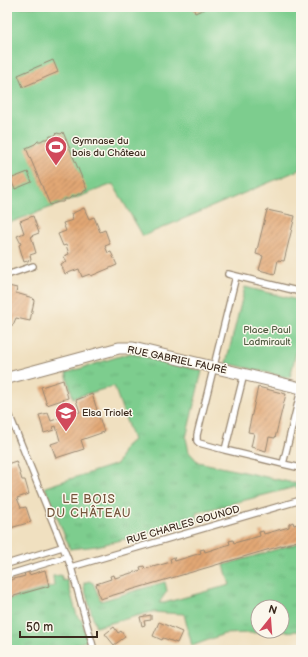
<svg xmlns="http://www.w3.org/2000/svg" width="308" height="657" font-family="'Balsamiq Sans',sans-serif">
<defs>
<pattern id="grass-tufts" width="24" height="20" patternUnits="userSpaceOnUse"><rect width="24" height="20" fill="#7dcd8e"/><path d="M3 7l-1-3M5 7V3M7 7l1-3M15 17l-1-3M17 17v-4M19 17l1-3" fill="none" stroke="#6db07a"/></pattern>
<pattern id="building-hatch" width="6" height="6" patternUnits="userSpaceOnUse"><rect width="6" height="6" fill="#e2a775"/><path d="M-1 1l2-2M0 6l6-6M5 7l2-2" fill="none" stroke="#b8885f"/></pattern>
</defs>
<rect width="100%" height="100%" fill="#fbf7ec"/>
<filter id="ink" filterUnits="userSpaceOnUse"><feTurbulence type="fractalNoise" baseFrequency=".025" numOctaves="2"/><feDisplacementMap in="SourceGraphic" scale="8" xChannelSelector="R" yChannelSelector="G"/><feConvolveMatrix kernelMatrix="1 2 1 2 8 2 1 2 1" color-interpolation-filters="sRGB"/></filter>
<filter id="wash" filterUnits="userSpaceOnUse"><feTurbulence type="fractalNoise" baseFrequency=".012" numOctaves="4" result="noise"/><feDisplacementMap in="SourceGraphic" scale="16" xChannelSelector="R" yChannelSelector="G"/><feGaussianBlur stdDeviation="0.9" result="paint"/><feColorMatrix in="noise" values="0 0 0 0 0 0 0 0 0 0 0 0 0 0 0 0 0 1.4 0 .05"/><feComposite in="paint" operator="in"/></filter>
<g filter="url(#wash)">
<rect width="100%" height="100%" fill="#f0e0c0"/>
<path fill="url(#grass-tufts)" stroke="#5c7c56" fill-rule="evenodd" d="M 130,353 L 202,371 L 186,438 L 189,452 L 198,462 L 298,484 L 301,481 L 301,491 L 300,492 L 295,487 L 196,513 L 198,521 L 97,546 L 70,549 L 45,487 L 117,464 L 125,447 L 133,440 L 114,386 L 73,398 L 66,373 Z
M 301,542 L 301,631 L 224,634 L 192,646 L 184,614 L 151,612 L 96,627 L 93,618 L 84,587 L 84,583 L 89,581 L 93,583 L 101,601 L 165,582 L 167,591 L 159,603 L 164,603 L 230,585 L 224,565 ZM 258,607 L 282,607 L 282,631 L 258,631 Z
M 61,575 L 63,581 L 67,580 L 77,616 L 82,621 L 87,641 L 58,650 L 7,650 L 7,600 L 54,586 L 53,576 Z"/>
<path fill="#7dcd8e" stroke="#5c7c56" d="M 7,7 L 301,7 L 301,169 L 143,236 L 113,184 L 9,223 L 7,218 Z
M 245,287 L 301,301 L 301,331 L 290,378 L 226,363 Z"/>
<g id="blocks">
<path fill="url(#building-hatch)" d="M 193,7 L 209,7 L 195,13 Z
M 53,60 L 58,72 L 23,87 L 18,75 Z
M 63,132 L 87,190 L 84,191 L 82,194 L 78,194 L 76,196 L 72,196 L 69,199 L 65,199 L 63,202 L 58,202 L 50,205 L 26,148 L 35,144 L 38,141 L 41,141 L 44,139 L 48,139 L 50,136 L 54,136 L 57,133 L 61,134 Z
M 28,172 L 32,182 L 15,189 L 10,179 Z
M 84,208 L 89,219 L 94,217 L 100,232 L 105,230 L 110,244 L 105,246 L 108,253 L 111,252 L 117,265 L 91,276 L 90,274 L 82,277 L 79,269 L 65,274 L 61,264 L 66,261 L 64,256 L 69,254 L 66,245 L 63,246 L 58,234 L 66,231 L 63,223 L 73,220 L 71,214 Z
M 267,210 L 295,216 L 284,261 L 278,260 L 275,274 L 259,270 L 263,256 L 256,254 Z
M 33,216 L 39,233 L 31,236 L 36,253 L 30,255 L 31,260 L 24,262 L 19,245 L 21,244 L 17,236 L 24,233 L 20,221 Z
M 8,286 L 17,288 L 16,293 L 33,298 L 34,301 L 30,321 L 16,318 L 13,325 L 7,325 L 7,292 Z
M 63,380 L 68,398 L 47,405 L 41,387 Z
M 258,387 L 286,394 L 275,438 L 269,437 L 266,451 L 251,447 L 254,433 L 248,432 Z
M 92,394 L 104,432 L 81,440 L 84,449 L 56,458 L 51,444 L 60,441 L 56,426 L 53,427 L 54,430 L 44,433 L 39,415 L 48,413 L 51,421 L 80,412 L 76,400 Z
M 16,461 L 22,480 L 25,480 L 29,494 L 17,498 L 21,508 L 26,507 L 31,522 L 7,529 L 7,510 L 10,509 L 7,497 L 7,464 Z
M 293,522 L 294,525 L 301,523 L 301,540 L 100,599 L 96,584 L 111,579 L 110,576 L 114,575 L 115,578 L 141,570 L 140,567 L 144,566 L 145,569 L 171,562 L 170,559 L 174,557 L 175,561 L 201,553 L 200,550 L 204,549 L 205,552 L 230,544 L 229,541 L 233,540 L 234,543 L 260,536 L 259,532 L 263,531 L 264,534 L 289,527 L 289,524 Z
M 45,570 L 49,586 L 7,598 L 7,581 L 25,576 L 24,573 L 29,572 L 29,575 Z
M 151,615 L 151,620 L 144,621 L 145,625 L 142,626 L 140,617 Z
M 159,622 L 182,632 L 177,643 L 163,638 L 162,640 L 153,636 Z
M 114,627 L 118,633 L 121,631 L 125,637 L 114,645 L 105,634 Z"/>
</g>
</g>
<g filter="url(#ink)">
<use href="#blocks" fill-opacity="0" stroke="#96856f" stroke-width="1"/>
<g fill="none" stroke-linecap="round" stroke-linejoin="round">
<g stroke="#96856f" stroke-width="8">
<path id="service" d="M 228,274 L 236,276
M 7,275 L 33,266
M 299,291 L 301,282
M 244,374 L 225,450 L 199,443 L 197,441 L 197,435 L 236,276 L 301,292
M 301,390 L 283,464 L 301,468
M 7,409 L 71,567 L 94,650
M 225,450 L 283,464
M 7,564 L 62,547
M 71,567 L 301,500
M 7,575 L 67,557"/>
</g>
<g stroke="#96856f" stroke-width="13">
<path id="minor" d="M 8,378 L 119,348 L 133,348 L 301,388"/>
</g>
<use href="#service" stroke="#fff" stroke-width="5.5"/>
<use href="#minor" stroke="#fff" stroke-width="11"/>
</g>
</g>
<defs>
<g id="stadium-pin" transform="scale(1.15)"><path d="M0 17L-7.5 6A9.5 9.5 0 1 1 7.5 6Z" fill="#d1495b" stroke="#fbf7ec"/><path d="M0-5a6.5 5 0 1 0 0 10a6.5 5 0 1 0 0-10ZM-3.5-1.8h7v3.6h-7Z" fill="#fff"/></g>
<g id="school-pin" transform="scale(1.15)"><path d="M0 17L-7.5 6A9.5 9.5 0 1 1 7.5 6Z" fill="#d1495b" stroke="#fbf7ec"/><path d="M0-5L7-2L0 1L-7-2ZM-4 1L0 2.5L4 1V4Q0 6-4 4Z" fill="#fff"/></g>
</defs>
<g fill-rule="evenodd">
<use href="#stadium-pin" x="56" y="147"/>
<use href="#school-pin" x="66" y="413"/>
</g>
<g text-anchor="middle" dominant-baseline="central" stroke-width="3" stroke-linejoin="round" paint-order="stroke">
<g font-size="10" fill="#3b2a1e" stroke="#fbf7ec" text-anchor="start">
<text x="72" y="141">Gymnase du<tspan x="72" dy="12">bois du Château</tspan></text>
<text x="82" y="413">Elsa Triolet</text>
</g>
<g font-size="10" fill="#4f5b40" stroke="#fbf7ec">
<text x="267" y="330">Place Paul<tspan x="267" dy="12">Ladmirault</tspan></text>
</g>
<g font-size="10" fill="#3b2a1e" stroke="#fbf7ec">
<text transform="translate(177 360) rotate(12)">RUE GABRIEL FAURÉ</text>
<text transform="translate(183 525) rotate(-16)">RUE CHARLES GOUNOD</text>
</g>
<g font-size="12" letter-spacing="1" fill="#75563c" stroke="#fbf7ec">
<text x="89" y="499">LE BOIS<tspan x="89" dy="14">DU CHÂTEAU</tspan></text>
</g>
</g>
<rect width="308" height="657" fill="none" stroke="#fbf7ec" stroke-width="24"/>
<g transform="translate(270 619) rotate(17)"><circle r="19" fill="#fbf7ec" stroke="#aea59a"/>
<path d="M0-3L7 15L0 10L-7 15Z" fill="#d1495b"/>
<text y="-6" font-size="11" font-weight="bold" text-anchor="middle" fill="#3b2a1e">N</text>
</g>
<path d="M20 631v6h77v-6" fill="none" stroke="#3b2a1e" stroke-width="2"/>
<text x="26" y="631" font-size="12" fill="#3b2a1e" stroke="#fbf7ec" stroke-width="3" paint-order="stroke">50 m</text>
</svg>
